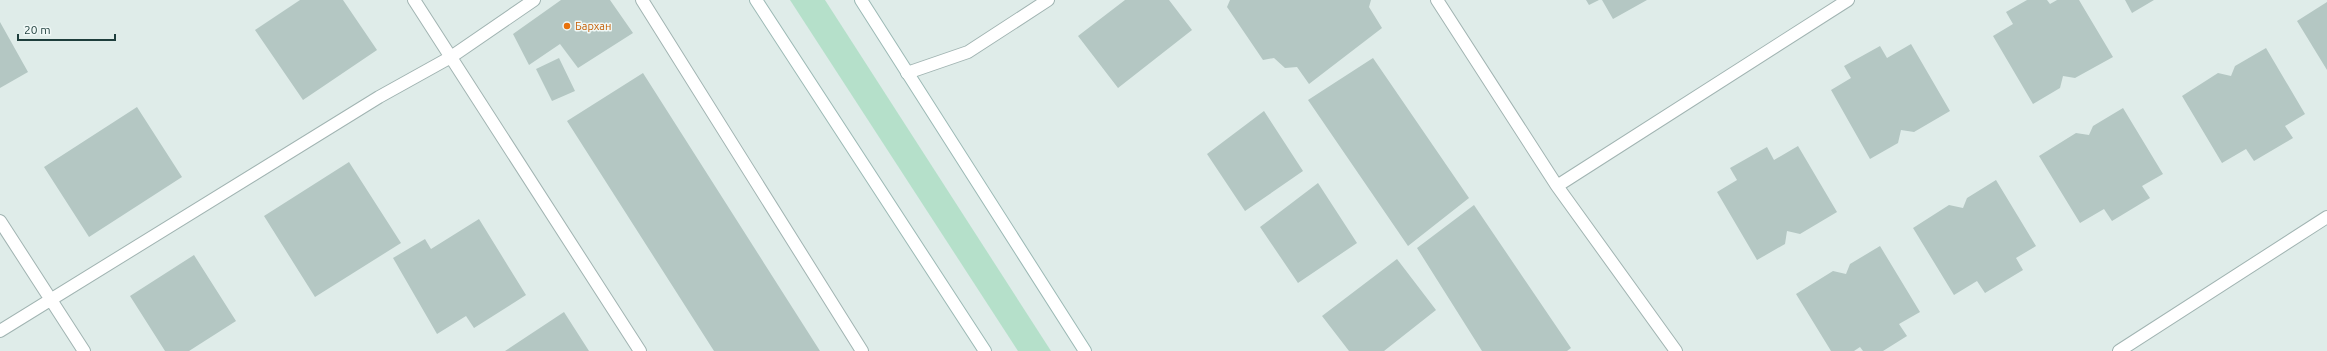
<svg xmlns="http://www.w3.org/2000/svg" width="2327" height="351" font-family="Ubuntu,sans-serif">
<rect width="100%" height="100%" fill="#dfece9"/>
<path fill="#b5e0ca" d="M 790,0 L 825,0 L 1051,351 L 1018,351 Z"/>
<path fill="#b4c7c3" d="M 300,0 L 343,0 L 377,50 L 303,100 L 255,30 Z
M 561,0 L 610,0 L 633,33 L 578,68 L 560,44 L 529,65 L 513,34 Z
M 1125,0 L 1169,0 L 1192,30 L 1118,88 L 1078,36 Z
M 1230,0 L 1371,0 L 1369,7 L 1382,28 L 1309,84 L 1297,67 L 1285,68 L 1274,58 L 1263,60 L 1227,7 Z
M 1586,0 L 1599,0 L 1589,5 Z
M 1602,0 L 1647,0 L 1613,19 Z
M 2027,0 L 2047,0 L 2050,4 L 2057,0 L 2079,0 L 2113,57 L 2075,78 L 2063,76 L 2060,88 L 2033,104 L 1993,36 L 2013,24 L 2006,12 Z
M 2125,0 L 2154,0 L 2132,13 Z
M 2327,2 L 2327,70 L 2297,21 Z
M 0,22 L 28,72 L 0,88 Z
M 1911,44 L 1950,111 L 1914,132 L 1901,130 L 1898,143 L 1870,159 L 1831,90 L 1851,78 L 1844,66 L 1880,46 L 1887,58 Z
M 2266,48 L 2305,114 L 2285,126 L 2293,138 L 2254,161 L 2246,149 L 2222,163 L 2182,96 L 2218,73 L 2231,76 L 2235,66 Z
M 559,58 L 575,91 L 552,101 L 536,69 Z
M 1373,58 L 1469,198 L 1408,246 L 1308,100 Z
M 643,73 L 820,351 L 714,351 L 567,121 Z
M 137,107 L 182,177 L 89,237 L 44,167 Z
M 2123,108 L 2163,174 L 2142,186 L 2150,198 L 2112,221 L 2104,209 L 2080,223 L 2039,156 L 2076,133 L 2089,135 L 2093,126 Z
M 1264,111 L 1303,171 L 1245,211 L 1207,154 Z
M 1798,146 L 1837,212 L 1800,234 L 1787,231 L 1785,244 L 1757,260 L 1717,192 L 1737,180 L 1730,168 L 1767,147 L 1774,160 Z
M 349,162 L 401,243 L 315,297 L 264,216 Z
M 1996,180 L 2036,246 L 2016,258 L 2023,270 L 1985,293 L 1977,281 L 1954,295 L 1913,228 L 1949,205 L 1963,208 L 1967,198 Z
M 1318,183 L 1357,243 L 1298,283 L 1260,227 Z
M 1474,205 L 1571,348 L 1567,351 L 1482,351 L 1417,248 Z
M 479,219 L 526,295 L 474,328 L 466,316 L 437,334 L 393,258 L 425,239 L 431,249 Z
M 1880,246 L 1920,312 L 1899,324 L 1907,336 L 1883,351 L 1863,351 L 1860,347 L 1854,351 L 1831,351 L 1796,294 L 1833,271 L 1846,274 L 1850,264 Z
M 194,255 L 236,321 L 189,351 L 165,351 L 130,296 Z
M 1397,259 L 1436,310 L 1384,351 L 1349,351 L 1322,316 Z
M 564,312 L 589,351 L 505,351 Z"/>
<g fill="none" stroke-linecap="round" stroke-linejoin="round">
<g stroke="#a1b4b2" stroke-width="14">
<path id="lane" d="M 642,0 L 862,351"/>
</g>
<g stroke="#a1b4b2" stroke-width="14">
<path id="street" d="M 414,0 L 640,351
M 1437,0 L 1557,186 L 1848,0
M 907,73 L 968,52 L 1048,0
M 1557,186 L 1676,351
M 0,221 L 84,351
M 0,331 L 379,97 L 451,57 L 534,0
M 2119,351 L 2327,217"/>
</g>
<g stroke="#9cb9b5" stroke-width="14">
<path id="secondary" d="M 756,0 L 985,351
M 861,0 L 1085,351"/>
</g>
<use href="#lane" stroke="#fff" stroke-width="12"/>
<use href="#street" stroke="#fff" stroke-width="12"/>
<use href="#secondary" stroke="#fff" stroke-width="12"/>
</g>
<circle fill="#e8710a" stroke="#eff8f6" stroke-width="1.5" cx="567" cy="26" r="4"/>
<g text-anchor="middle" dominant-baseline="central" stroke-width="3" stroke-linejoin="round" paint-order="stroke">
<g font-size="11" fill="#c56008" stroke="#eff8f6" text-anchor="start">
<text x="575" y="26">Бархан</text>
</g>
</g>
<path d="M18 34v6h97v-6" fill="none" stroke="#1e3e3c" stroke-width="2"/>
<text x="24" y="34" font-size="12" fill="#1e3e3c" stroke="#eff8f6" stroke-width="3" paint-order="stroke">20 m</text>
</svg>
